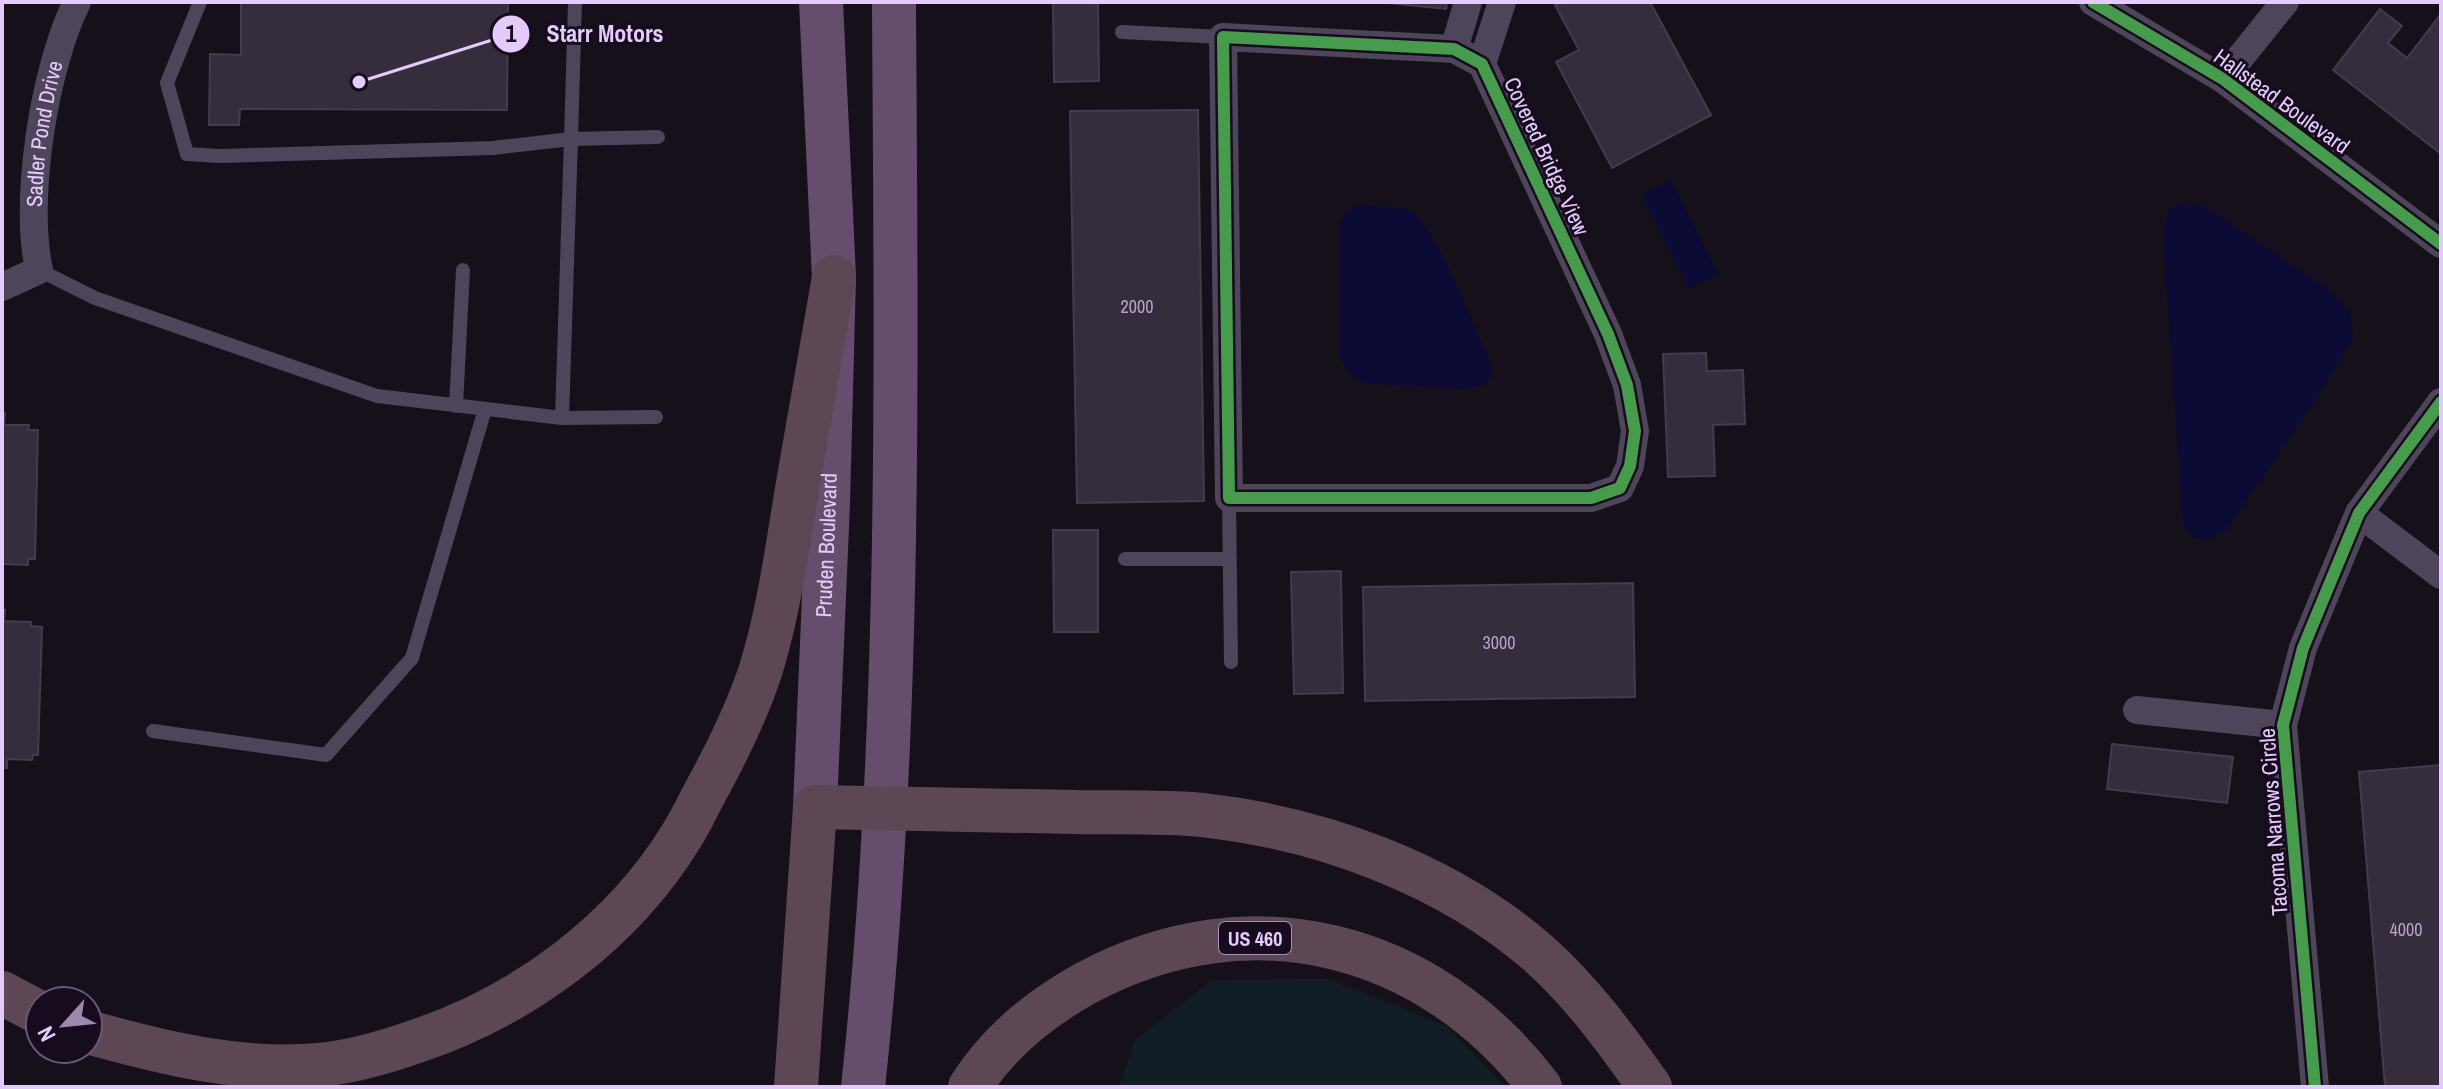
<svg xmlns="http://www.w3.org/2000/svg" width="2443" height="1089" font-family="'Archivo Narrow',sans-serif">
<rect width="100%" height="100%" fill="#151019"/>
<path fill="#111d25" d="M 1328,979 L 1447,1026 L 1506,1087 L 1119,1087 L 1135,1040 L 1212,980 Z"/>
<path fill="#0c0b36" d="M 1671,180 L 1718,274 L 1689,289 L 1642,195 Z
M 2185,202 L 2206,207 L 2322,285 L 2351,315 L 2353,338 L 2315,401 L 2227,529 L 2208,540 L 2192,538 L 2183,522 L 2163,240 L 2168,211 Z
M 1361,204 C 1376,206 1397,206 1411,212 C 1434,222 1477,334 1490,361 L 1492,375 L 1484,385 L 1464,389 L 1363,383 L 1348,373 L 1340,357 L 1340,223 L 1347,211 Z"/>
<path fill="#352d3c" stroke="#453a4e" stroke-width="2" d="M 241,2 L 508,2 L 507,110 L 240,109 L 239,125 L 209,125 L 210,54 L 241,55 Z
M 1053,2 L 1098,2 L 1099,81 L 1054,82 Z
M 1378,2 L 1447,2 L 1446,9 Z
M 1561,2 L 1650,2 L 1711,115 L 1612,168 L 1556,62 L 1579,50 L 1555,5 Z
M 2380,9 L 2402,26 L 2388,43 L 2407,58 L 2441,14 L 2441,154 L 2333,70 Z
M 1198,110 L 1204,501 L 1077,503 L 1070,111 Z
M 1706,353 L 1707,371 L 1743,370 L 1745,424 L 1713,425 L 1715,476 L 1668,477 L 1663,354 Z
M 2,413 L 5,413 L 4,425 L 29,425 L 28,430 L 38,430 L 35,559 L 28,559 L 28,565 L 3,564 L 2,574 Z
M 1053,530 L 1098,530 L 1098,632 L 1054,632 Z
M 1341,571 L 1343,693 L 1294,694 L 1291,572 Z
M 1633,583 L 1635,697 L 1365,701 L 1363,587 Z
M 2,610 L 5,610 L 4,621 L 31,622 L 31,626 L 42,627 L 38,755 L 33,755 L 32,760 L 7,759 L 7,768 L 2,768 Z
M 2112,744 L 2233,757 L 2227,803 L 2107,789 Z
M 2441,765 L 2441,1087 L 2385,1087 L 2359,772 Z"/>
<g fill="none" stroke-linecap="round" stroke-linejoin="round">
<path stroke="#4e455a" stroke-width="14" d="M 200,2 L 167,83 L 187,154 L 219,156 L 493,148 L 571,139 L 575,2
M 1122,32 L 1223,37
M 39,270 L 95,298 L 377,396 L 562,418 L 571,139 L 658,137
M 456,406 L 463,270
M 562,418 L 656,417
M 1229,498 L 1231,662
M 1125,559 L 1230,559
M 153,731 L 326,755 L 412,658 L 485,409"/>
<g stroke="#4e455a" stroke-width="28">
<path d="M 2093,2 L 2223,79 L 2441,244"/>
<path d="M 1223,37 L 1454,49 L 1482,64 L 1608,334 L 1627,385 L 1635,431 L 1630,466 L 1620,488 L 1591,498 L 1229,498 Z"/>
<path d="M 1454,49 L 1468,2"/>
<path d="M 1482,64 L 1502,2"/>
<path d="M 2223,79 L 2285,2"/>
<path id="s1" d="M 2,287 L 39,270 C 24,197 44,69 77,2"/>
<path d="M 2359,513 L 2441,575"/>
<path d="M 2137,710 L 2283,725"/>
<path d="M 2315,1087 L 2283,725 L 2303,648 L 2359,513 L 2441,402"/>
</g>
<g stroke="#644e6b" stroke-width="44">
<path id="s2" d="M 815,807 L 828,503 L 834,277 L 821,2"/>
<path d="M 863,1087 C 902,728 896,363 894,2"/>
</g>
<path stroke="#5e4755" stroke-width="44" d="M 2,993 L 40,1013
M 88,1032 C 163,1053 240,1072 319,1065 C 352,1062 386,1052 417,1041 C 524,1005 623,932 682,835 C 692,819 700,801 709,785 C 729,748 748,709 761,669 C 779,610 787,550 797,489 C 809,418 822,348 834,277
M 796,1087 L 815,807 C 902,809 988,810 1075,812 C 1117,813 1160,811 1202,815 C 1321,828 1447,874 1538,953 C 1582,992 1616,1039 1650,1087
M 970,1087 C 999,1041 1039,1009 1086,983 C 1250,895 1429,941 1540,1087"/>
<g stroke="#160c1d" stroke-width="17">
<path id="cycleway" d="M 2093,2 L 2223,79 L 2441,244
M 1223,37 L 1454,49 L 1482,64 L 1608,334 L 1627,385 L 1635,431 L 1630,466 L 1620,488 L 1591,498 L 1229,498 Z
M 2315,1087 L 2283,725 L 2303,648 L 2359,513 L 2441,402"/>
</g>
<use href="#cycleway" stroke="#469c4c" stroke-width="12"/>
</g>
<g text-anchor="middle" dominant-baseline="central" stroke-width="6" stroke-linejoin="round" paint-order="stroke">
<g font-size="18" fill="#b8a3cd">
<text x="1137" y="306">2000</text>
<text x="1499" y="642">3000</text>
<text x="2406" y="929">4000</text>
</g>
<rect fill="#160c1d" stroke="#a691ba" stroke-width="2" x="1219" y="922" width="72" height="32" rx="6"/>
<g font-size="20" font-weight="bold" fill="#e4cafd">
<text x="1255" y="938">US 460</text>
</g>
<g font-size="22" fill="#e4cafd" stroke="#160c1d">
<text transform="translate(2282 101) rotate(36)">Hallstead Boulevard</text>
<text stroke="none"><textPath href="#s1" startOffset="178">Sadler Pond Drive</textPath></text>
<text transform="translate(1547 156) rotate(65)">Covered Bridge View</text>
<text stroke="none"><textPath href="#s2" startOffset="262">Pruden Boulevard</textPath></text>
<text transform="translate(2273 822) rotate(-94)">Tacoma Narrows Circle</text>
</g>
</g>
<path fill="none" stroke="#e4cafd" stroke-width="3" d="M359 82L511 34"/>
<g fill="#e4cafd" stroke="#160c1d" stroke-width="3">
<circle cx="359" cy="82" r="8"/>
<circle cx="511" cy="34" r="20"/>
</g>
<g font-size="24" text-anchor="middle" font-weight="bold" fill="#111">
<text x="511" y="42">1</text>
</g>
<g font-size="24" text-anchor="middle" font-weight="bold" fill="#e4cafd" stroke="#160c1d" stroke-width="6" stroke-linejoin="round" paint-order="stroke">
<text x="605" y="42">Starr Motors</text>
</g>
<rect width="2443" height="1089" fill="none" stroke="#e4cafd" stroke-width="8"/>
<g transform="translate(64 1025) rotate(243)"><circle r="38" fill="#160c1d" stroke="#685877" stroke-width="2"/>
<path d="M0-6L14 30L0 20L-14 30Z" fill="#9c89ad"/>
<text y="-12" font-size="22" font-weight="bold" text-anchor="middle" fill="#e4cafd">N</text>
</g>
</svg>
